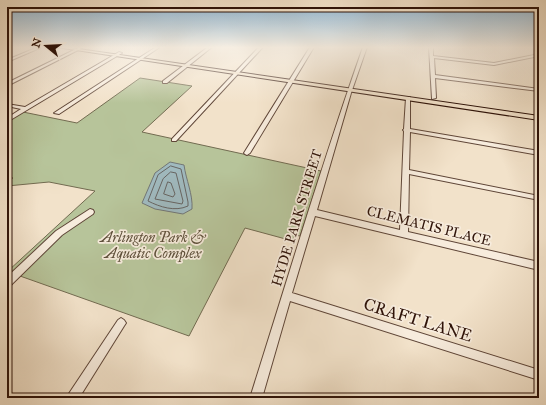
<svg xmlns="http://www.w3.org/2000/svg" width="546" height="405" font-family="'IM FELL Great Primer',serif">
<rect width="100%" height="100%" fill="#f2e2ca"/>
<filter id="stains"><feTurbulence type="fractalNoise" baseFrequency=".005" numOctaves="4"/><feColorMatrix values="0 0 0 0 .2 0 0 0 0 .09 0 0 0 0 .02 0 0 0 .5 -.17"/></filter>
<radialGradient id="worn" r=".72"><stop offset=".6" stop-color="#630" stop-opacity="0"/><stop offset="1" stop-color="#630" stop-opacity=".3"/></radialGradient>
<path fill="#b7c49a" stroke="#726b51" d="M 140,78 L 192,86 L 142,132 L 321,171 L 300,236 L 295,235 L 293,241 L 245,228 L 189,336 L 20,276 L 80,215 L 55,232 L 12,273 L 8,271 L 95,191 L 49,182 L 7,186 L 7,182 L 13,178 L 7,176 L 7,121 L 23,112 L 77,123 Z"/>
<path fill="#a0bbc1" stroke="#727777" d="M 170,162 L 184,165 C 186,180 193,194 192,209 L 183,214 L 155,209 L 142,203 L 155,173 Z"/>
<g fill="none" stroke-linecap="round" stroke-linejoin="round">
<path stroke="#676664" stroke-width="1" d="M 171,166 L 181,169 L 188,202 L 188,206 C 175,212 160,207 148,201 L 158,175 Z
M 171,172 L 176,173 L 183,201 L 182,204 L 155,199 L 163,179 Z
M 168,182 L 171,183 L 175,194 L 173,197 L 164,194 Z"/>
<g stroke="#5f4638" stroke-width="2">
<path id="minor" d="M 38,47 L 42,47 L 7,62 L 7,60 Z
M 80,47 L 84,47 L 7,86 L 7,83 Z
M 156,47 L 160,47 L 59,114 L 54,113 Z
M 208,47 L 212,47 L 167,83 L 163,83 L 163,81 Z
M 259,47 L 263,47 L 176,141 L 172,141 L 172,139 Z
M 310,47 L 314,47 L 250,153 L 247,155 L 245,154 L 244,153 Z
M 363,47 L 367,47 L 351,93 L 317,210 L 400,230 L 404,131 L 403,130 L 404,129 L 406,98 L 410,97 L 410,129 L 539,151 L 539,155 L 410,132 L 409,170 L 539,196 L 539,200 L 409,174 L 408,232 L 539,262 L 539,270 L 315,216 L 292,293 L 539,370 L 539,380 L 290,301 L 262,398 L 250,398 C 287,281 322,163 363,47 Z
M 429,47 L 433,47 L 433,56 L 494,63 L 539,54 L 539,56 L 494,65 L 434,58 L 435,75 L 539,89 L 539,91 L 435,78 L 436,98 L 432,99 Z
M 119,52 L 122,53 L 7,122 L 7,118 L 21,109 L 7,106 L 7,104 L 25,107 Z
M 90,209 L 93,210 L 94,212 L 93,214 L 62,235 L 10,286 L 7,287 L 7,277 L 56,231 Z
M 121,318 L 124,320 L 126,323 L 124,326 L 79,398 L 66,398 L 118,320 Z"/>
</g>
<g stroke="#2e1208" stroke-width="2">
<path id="major" d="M 56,47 L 65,47 L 539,116 L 539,120 Z"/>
</g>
<use href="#minor" fill="#f7ecdd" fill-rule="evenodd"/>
<use href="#major" fill="#f2e2ca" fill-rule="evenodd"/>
</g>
<linearGradient id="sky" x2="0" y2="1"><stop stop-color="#8bb7d8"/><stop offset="0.46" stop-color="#f9f2e7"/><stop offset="1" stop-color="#f9f2e7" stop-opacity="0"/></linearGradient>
<rect width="546" height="103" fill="url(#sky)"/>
<g text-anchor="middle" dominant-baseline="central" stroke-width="3.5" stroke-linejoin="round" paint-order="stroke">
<g font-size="14" fill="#2e1208" stroke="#f7ecdd">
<text transform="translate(297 218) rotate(-73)">HYDE PARK STREET</text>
<text transform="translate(429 226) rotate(14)">CLEMATIS PLACE</text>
</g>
<g font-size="14" font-style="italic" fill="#5e503b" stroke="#f7ecdd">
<text x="153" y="237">Arlington Park &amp;<tspan x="153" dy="16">Aquatic Complex</tspan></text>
</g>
<g font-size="17" fill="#2e1208" stroke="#f7ecdd">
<text transform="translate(418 320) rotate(17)">CRAFT LANE</text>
</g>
</g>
<rect width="546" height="405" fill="none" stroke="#f2e2ca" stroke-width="24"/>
<rect x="8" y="8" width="530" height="389" fill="none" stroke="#2e1208" stroke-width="2"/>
<rect x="12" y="12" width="522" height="381" fill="none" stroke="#2e1208"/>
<g transform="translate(46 46) rotate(288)" stroke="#f7ecdd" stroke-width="3" paint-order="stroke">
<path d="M0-3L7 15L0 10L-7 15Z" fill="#2e1208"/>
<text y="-6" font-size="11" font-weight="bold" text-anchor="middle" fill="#2e1208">N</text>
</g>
<rect width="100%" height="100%" filter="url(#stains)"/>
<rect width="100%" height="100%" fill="url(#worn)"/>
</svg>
